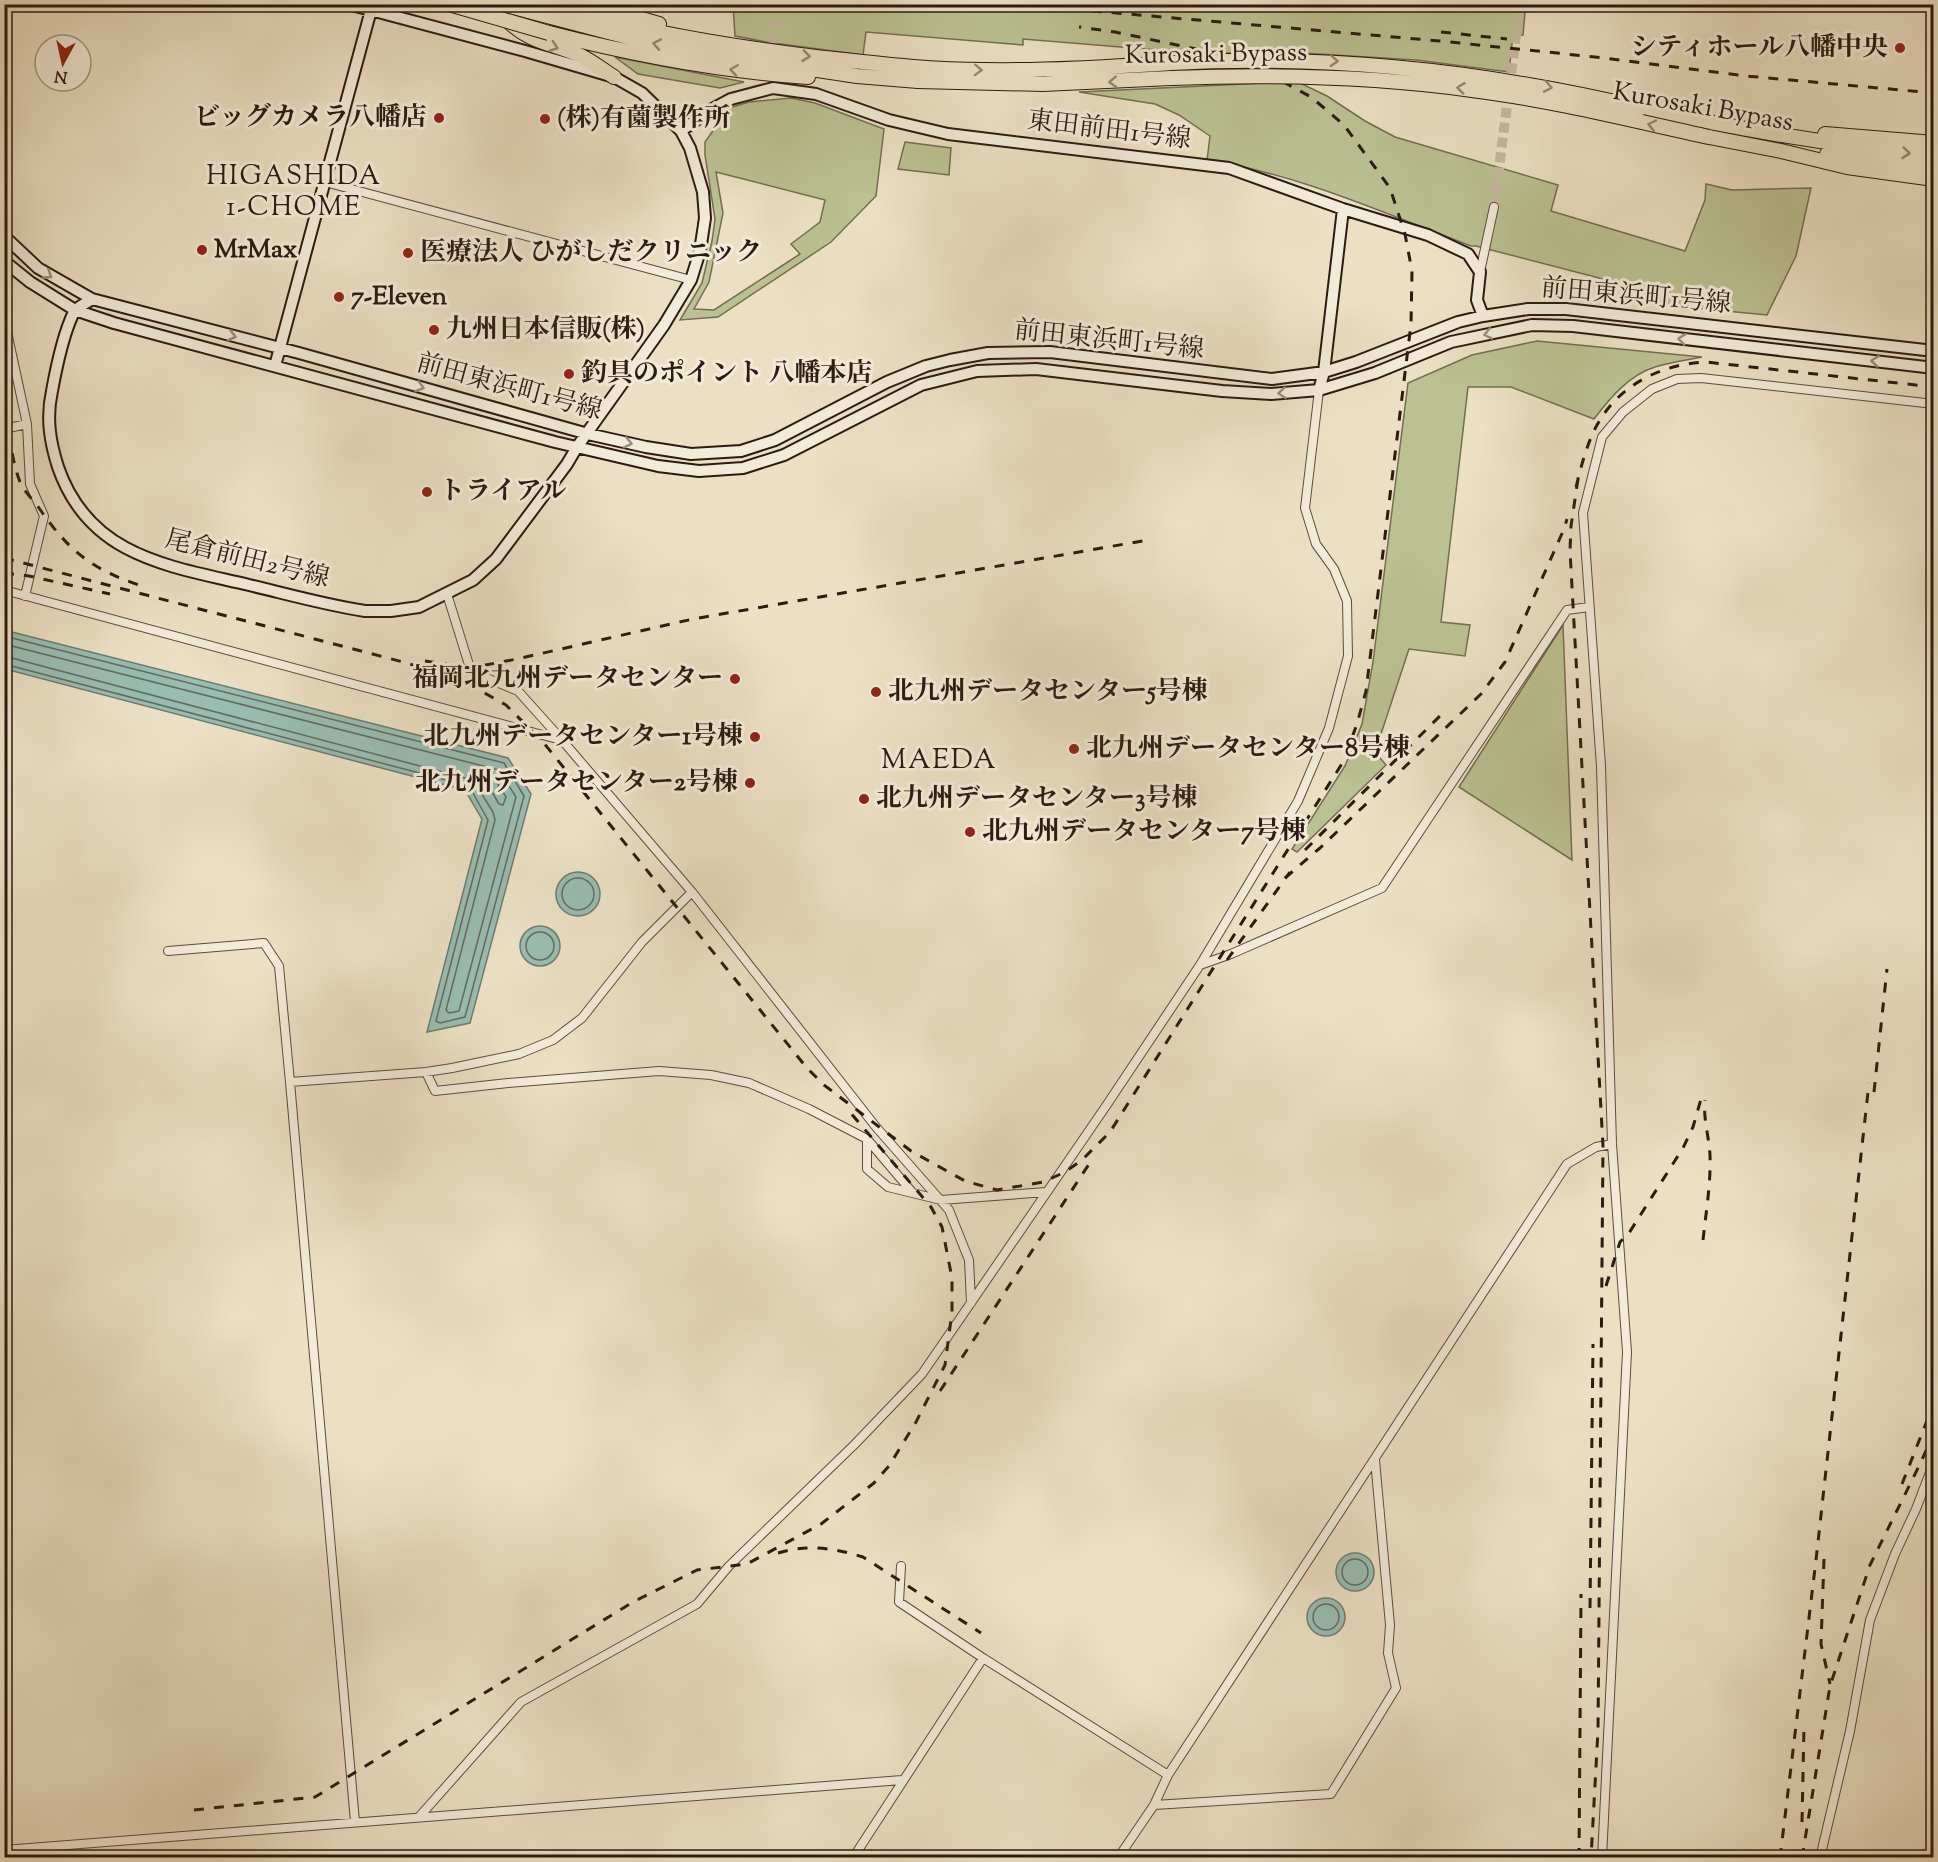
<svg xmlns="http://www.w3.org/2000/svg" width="1938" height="1862" font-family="'Sorts Mill Goudy','Noto Serif JP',serif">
<rect width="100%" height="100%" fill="#ece0c4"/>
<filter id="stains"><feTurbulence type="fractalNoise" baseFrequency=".00333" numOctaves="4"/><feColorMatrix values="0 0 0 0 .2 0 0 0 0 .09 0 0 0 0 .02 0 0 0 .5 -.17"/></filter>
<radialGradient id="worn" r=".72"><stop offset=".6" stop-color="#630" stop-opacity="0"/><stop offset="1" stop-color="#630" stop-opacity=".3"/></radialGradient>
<path fill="#bbc192" stroke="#746e52" stroke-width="1.5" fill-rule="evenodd" d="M 953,4 L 989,8 L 990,4 L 1620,5 L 1525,12 L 1523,35 L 1513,35 L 1509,72 L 1416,60 L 1303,53 L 1302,84 L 1327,96 L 1365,121 L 1395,137 L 1558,185 L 1551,211 L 1685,251 L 1705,200 L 1706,184 L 1732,190 L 1811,188 L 1796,256 L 1767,315 L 1674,306 L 1599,278 L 1476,246 L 1471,246 C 1386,214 1298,174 1207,160 L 1210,136 L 1179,115 L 1155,104 L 1079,92 L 1264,83 L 1230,53 L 1192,55 L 1170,51 L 1023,39 L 1023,45 L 866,32 L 863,55 L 766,42 L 735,36 L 733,5 Z
M 615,57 L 744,82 L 720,88 L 638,74 Z
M 791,98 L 815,103 L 884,129 L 876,196 L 831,242 L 718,317 L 680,320 L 702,283 L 712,241 L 715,219 L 705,155 L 705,142 L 729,108 L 749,102 ZM 716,172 L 825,200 L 820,222 L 791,244 L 800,254 L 714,310 L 694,309 L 709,282 L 723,213 Z
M 905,142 L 951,148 L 949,175 L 898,169 Z
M 1537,341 L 1702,357 C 1687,360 1670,362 1655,367 C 1629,375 1610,398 1594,419 L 1511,387 L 1468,387 L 1441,622 L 1470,625 L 1465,656 L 1409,649 L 1375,752 L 1386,765 L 1297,852 L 1292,849 L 1345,766 L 1362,724 L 1373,662 L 1408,383 L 1472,355 Z
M 1563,625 L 1572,860 L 1459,787 Z"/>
<path fill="#99bdb1" stroke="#6d7c71" stroke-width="1.5" d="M 4,630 L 508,758 L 531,794 L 470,1023 L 427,1032 L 482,819 L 465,790 L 5,669 Z
M556 894a22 22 0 1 1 44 0a22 22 0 1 1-44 0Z
M520 946a20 20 0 1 1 40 0a20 20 0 1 1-40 0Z
M1336 1572a19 19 0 1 1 38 0a19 19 0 1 1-38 0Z
M1307 1617a19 19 0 1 1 38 0a19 19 0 1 1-38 0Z"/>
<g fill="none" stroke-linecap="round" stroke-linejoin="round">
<path stroke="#626c61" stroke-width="1.5" d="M 4,636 L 504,763 L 524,796 L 465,1017 L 440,1023 L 436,1021 L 488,820 L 469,786 L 4,664
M 4,644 L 499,770 L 516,797 L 459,1011 L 449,1013 L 446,1010 L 495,820 L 493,812 L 473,780 L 4,656
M 488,776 L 494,778 L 506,797 L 503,805 L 499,804 L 485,780 L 485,777 Z
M562 894a16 16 0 1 1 32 0a16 16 0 1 1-32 0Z
M526 946a14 14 0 1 1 28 0a14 14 0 1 1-28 0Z
M1342 1572a13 13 0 1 1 26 0a13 13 0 1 1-26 0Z
M1313 1617a13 13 0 1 1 26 0a13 13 0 1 1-26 0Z"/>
<path stroke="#c6b9a0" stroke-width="10" stroke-dasharray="10 5" stroke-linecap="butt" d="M 773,58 L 775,4
M 1494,207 L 1520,4"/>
<g stroke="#5c4c3e" stroke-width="10">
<path id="street" d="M 325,182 L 691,280
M 1480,272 L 1494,207
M 4,318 L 27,424 L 30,484 L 44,516 L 25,596
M 4,429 L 27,424
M 4,472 L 4,474
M 4,590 L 561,740
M 447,594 L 470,668 L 484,677 L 518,691 L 562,740 L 692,892 L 876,1127 L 949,1210 L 969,1260 L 971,1303
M 168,951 L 264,943 L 279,966 L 290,1082
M 1200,965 L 1231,954 L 1382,888 L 1567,610 L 1589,607
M 426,1072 L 435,1091 L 508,1083 L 659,1071 L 711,1075 L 749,1083 L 809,1109 L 867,1139 L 912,1192
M 867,1139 L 867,1169 L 888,1187 L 941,1200 L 1046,1192
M 901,1566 L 899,1602 L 983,1658
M 1154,1805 L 1331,1794 L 1396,1688 L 1388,1653 L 1390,1625 L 1375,1460
M 419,1817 L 521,1702 L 697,1604 L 729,1566 L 855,1444 L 922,1374 L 1106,1106 L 1200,965 L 1298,801 L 1329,728 L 1348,656 L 1347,601 L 1334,569 L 1316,544 L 1305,508 L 1319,390
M 355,1822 L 290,1082 L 426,1072 L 452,1068 L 519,1054 L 553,1040 L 582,1018 L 642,942 L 692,892
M 4,1850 L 902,1780
M 853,1858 L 983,1658 L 1168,1775
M 1118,1858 L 1154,1805 L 1168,1775 L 1567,1164 L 1596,1147 L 1612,1144
M 1602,1858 L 1627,1352 L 1612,1144 L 1601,766 L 1583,513 L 1602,437 L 1623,412 L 1652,389 L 1677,379 L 1701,378 L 1934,404
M 1820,1858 L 1850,1731 L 1870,1620 L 1895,1554 L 1916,1509 L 1934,1462"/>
</g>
<g stroke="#2c1b11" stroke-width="14">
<path id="secondary" d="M 681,131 L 707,112 L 731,99 L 773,88 L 816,94 L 889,120 L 948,134 L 1229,168 L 1343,209 L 1428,235 L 1468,254 L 1480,272 L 1477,300 L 1483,316
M 4,236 L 38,268 L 92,299 L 299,353 L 588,434 L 646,447 L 691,454 L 741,451 L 775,440 L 887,382 L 926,366 L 950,360 L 988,353 L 1050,352 L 1272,379 L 1324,372 L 1356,362 L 1458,322 L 1483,316 L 1528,309 L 1566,309 L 1934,351
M 4,261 L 30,282 L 75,310 L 114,323 L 555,442 L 658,466 L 699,471 L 743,468 L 784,455 L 921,385 L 977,371 L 1036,369 L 1222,391 L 1271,394 L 1319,390 L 1375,373 L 1451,342 L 1532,325 L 1573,326 L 1934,368
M 92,299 C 87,303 77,307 74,312 C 64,332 56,369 52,391 C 46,418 50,442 58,467 C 89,557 169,566 249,585 C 287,594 326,605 365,611 L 391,611 L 419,607 L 473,580 L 496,559 L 567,464 L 577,447 L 664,325 L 691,280 L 700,251 L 705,218 L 703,192 L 690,148 L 681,131 L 642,93 L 614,77 L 525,51 L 348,4
M 275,366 L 371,10
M 1319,390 L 1324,372 L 1343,209"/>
</g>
<g stroke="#2c1b11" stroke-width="16">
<path id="highway" d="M 369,4 L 371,10
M 501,4 L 639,40 L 711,54 L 857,76 L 918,81 L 1043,84 L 1171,78
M 543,4 C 632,30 724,46 816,57 C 872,63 928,70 984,70 C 1046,71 1108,67 1171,63
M 589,4 L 659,24
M 508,21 C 532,44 554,43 581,56 C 593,62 603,70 614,77
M 549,33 C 634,55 720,71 808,77
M 1641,108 C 1738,129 1835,146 1934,155
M 1825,134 L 1934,143
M 1709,137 L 1781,151 L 1847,167 L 1934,179
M 1827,154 L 1934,167"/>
</g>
<use href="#street" stroke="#f3ebd9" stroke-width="8"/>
<use href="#secondary" stroke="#f3ebd9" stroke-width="10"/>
<use href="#highway" stroke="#ece0c4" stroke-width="14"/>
<path stroke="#2c1b11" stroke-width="3" stroke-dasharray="10 10" stroke-linecap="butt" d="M 1012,4 L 1440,41 L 1595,57 L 1746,76 L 1934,93
M 1206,4 L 1354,9 L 1479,4
M 1441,32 L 1507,39
M 4,414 C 9,433 13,465 20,482 C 24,491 33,500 39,508 C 68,550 91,569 139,585
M 1578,479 L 1571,526 L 1570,551 L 1603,1146 L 1598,1730 L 1591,1858
M 1576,487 C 1581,467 1587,443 1597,425 C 1619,385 1661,364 1706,362 L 1934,387
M 4,558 L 407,663 L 472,686 L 506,705 L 543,742 L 807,1068 L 824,1085 L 911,1151 L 965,1181 L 997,1190 L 1043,1182 L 1063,1173 L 1081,1161 L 1110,1132 L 1343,762 L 1357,724 L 1366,691 L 1411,324 L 1412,271 L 1405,234 L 1390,188 L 1344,125 L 1311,97 L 1258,68 L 1220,54 L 1115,32 L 1079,27
M 4,573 L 29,576 L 110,594
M 425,661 L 470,668 L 517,659 L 693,619 L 1148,540
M 1305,850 L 1445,711
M 1285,878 L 1320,848 L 1481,694 L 1505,662 L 1564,529 L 1567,519
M 1227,960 L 1290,872
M 1874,1092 L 1887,969
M 1703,1240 C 1706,1212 1711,1183 1710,1155 C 1709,1136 1703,1119 1705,1100
M 1606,1286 L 1620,1242 L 1629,1233 L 1683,1148 L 1693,1127 L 1701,1099
M 940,1391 L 1093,1158
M 1902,1484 L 1934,1403
M 778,1553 C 808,1544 834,1548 863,1557 L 981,1633
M 1824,1559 L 1821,1644 L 1830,1684
M 1590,1608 L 1593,1344
M 194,1810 L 315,1797 L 633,1602 L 697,1570 L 747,1564 L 821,1524 L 874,1483 L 889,1466 L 916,1422 L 945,1365 L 952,1312 L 952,1278 L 942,1227 L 931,1207 L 849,1111
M 1802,1822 L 1804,1726
M 1579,1858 L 1581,1594
M 1780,1858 L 1816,1560 L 1869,1083
M 1802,1858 L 1830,1686 L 1870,1565 L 1920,1464 L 1934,1433"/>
<g stroke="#2c1b11" stroke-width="16" stroke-linecap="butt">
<path id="highway-bridge" d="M 449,4 L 549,33
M 1171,63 C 1331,54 1485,71 1641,108
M 1171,78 C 1272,74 1372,76 1472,90 C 1552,100 1631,120 1709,137"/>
</g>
<use href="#highway-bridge" stroke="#ece0c4" stroke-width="14"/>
</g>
<defs><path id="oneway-chevron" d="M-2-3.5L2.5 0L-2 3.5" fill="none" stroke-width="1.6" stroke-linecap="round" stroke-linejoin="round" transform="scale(1.5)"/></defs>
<g stroke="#968773">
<use href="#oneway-chevron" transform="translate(657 44) rotate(-169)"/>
<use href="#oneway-chevron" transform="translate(554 47) rotate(19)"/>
<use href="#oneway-chevron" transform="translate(806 56) rotate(7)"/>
<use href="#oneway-chevron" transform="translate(1334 61) rotate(3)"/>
<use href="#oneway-chevron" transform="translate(734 70) rotate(-172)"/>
<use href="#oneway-chevron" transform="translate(978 70) rotate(2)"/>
<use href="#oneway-chevron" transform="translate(1113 82) rotate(177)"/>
<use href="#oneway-chevron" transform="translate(1548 87) rotate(11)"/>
<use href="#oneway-chevron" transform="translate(1461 88) rotate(-173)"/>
<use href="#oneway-chevron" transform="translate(1652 125) rotate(-168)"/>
<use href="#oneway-chevron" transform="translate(1906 153) rotate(6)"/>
</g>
<g stroke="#998d7f">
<use href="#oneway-chevron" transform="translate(48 275) rotate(33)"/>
<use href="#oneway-chevron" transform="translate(1488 334) rotate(169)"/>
<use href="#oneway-chevron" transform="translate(232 336) rotate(15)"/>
<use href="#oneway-chevron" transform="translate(1682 339) rotate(-173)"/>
<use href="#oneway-chevron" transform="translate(1875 361) rotate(-173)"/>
<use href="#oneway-chevron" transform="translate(420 387) rotate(16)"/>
<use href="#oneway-chevron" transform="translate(1282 393) rotate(175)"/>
<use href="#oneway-chevron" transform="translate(628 443) rotate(13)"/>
</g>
<g fill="#8f2418" stroke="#f3ebd9" stroke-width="2">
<circle cx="1900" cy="48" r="6"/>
<circle cx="439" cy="118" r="6"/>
<circle cx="545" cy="119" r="6"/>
<circle cx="202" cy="250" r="6"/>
<circle cx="408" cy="253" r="6"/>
<circle cx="339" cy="297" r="6"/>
<circle cx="434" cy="330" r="6"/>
<circle cx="569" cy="374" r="6"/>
<circle cx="427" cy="492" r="6"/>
<circle cx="735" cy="679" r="6"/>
<circle cx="876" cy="692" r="6"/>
<circle cx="755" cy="737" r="6"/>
<circle cx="1074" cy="749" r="6"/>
<circle cx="750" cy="783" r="6"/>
<circle cx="864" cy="799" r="6"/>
<circle cx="970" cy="832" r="6"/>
</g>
<g text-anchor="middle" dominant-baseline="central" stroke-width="6" stroke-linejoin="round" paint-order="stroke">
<g font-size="26" font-weight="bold" fill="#2c1b11" stroke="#f3ebd9" text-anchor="start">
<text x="1888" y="48" text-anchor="end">シティホール八幡中央</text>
<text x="427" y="118" text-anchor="end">ビッグカメラ八幡店</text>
<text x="557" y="119">(株)有薗製作所</text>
<text x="214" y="250">MrMax</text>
<text x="420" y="253">医療法人 ひがしだクリニック</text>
<text x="351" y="297">7-Eleven</text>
<text x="446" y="330">九州日本信販(株)</text>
<text x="581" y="374">釣具のポイント 八幡本店</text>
<text x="439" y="492">トライアル</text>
<text x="723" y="679" text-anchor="end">福岡北九州データセンター</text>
<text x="888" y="692">北九州データセンター5号棟</text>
<text x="743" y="737" text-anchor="end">北九州データセンター1号棟</text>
<text x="1086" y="749">北九州データセンター8号棟</text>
<text x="738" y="783" text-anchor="end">北九州データセンター2号棟</text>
<text x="876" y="799">北九州データセンター3号棟</text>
<text x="982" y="832">北九州データセンター7号棟</text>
</g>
<g font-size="26" fill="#2c1b11" stroke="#f3ebd9">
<text transform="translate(1216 55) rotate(-1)">Kurosaki Bypass</text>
<text transform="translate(1703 108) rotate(10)">Kurosaki Bypass</text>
<text transform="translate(1109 131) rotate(7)">東田前田1号線</text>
<text transform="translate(1636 297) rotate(5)">前田東浜町1号線</text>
<text transform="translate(1109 341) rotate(6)">前田東浜町1号線</text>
<text transform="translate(509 388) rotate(15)">前田東浜町1号線</text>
<text transform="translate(247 560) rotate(14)">尾倉前田2号線</text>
</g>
<g font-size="27" letter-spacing="1.5" fill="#2c1b11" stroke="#f3ebd9">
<text x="294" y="177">HIGASHIDA<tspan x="294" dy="31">1-CHOME</tspan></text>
</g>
<g font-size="28" letter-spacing="1.5" fill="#2c1b11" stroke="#f3ebd9">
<text x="939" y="761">MAEDA</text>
</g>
</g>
<rect width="1938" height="1862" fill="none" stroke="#ece0c4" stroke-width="24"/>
<rect x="6" y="6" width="1926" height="1850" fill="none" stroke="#2c1b11" stroke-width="3"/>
<rect x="12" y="12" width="1914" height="1838" fill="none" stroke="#2c1b11" stroke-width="1.5"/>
<g transform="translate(63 63) rotate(188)"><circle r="28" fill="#f3ebd9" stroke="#a39889" stroke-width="1.5"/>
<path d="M0-4.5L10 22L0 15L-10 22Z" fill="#8f2418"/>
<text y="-9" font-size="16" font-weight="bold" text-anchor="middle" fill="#2c1b11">N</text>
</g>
<rect width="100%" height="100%" filter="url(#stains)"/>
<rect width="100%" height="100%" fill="url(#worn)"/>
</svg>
